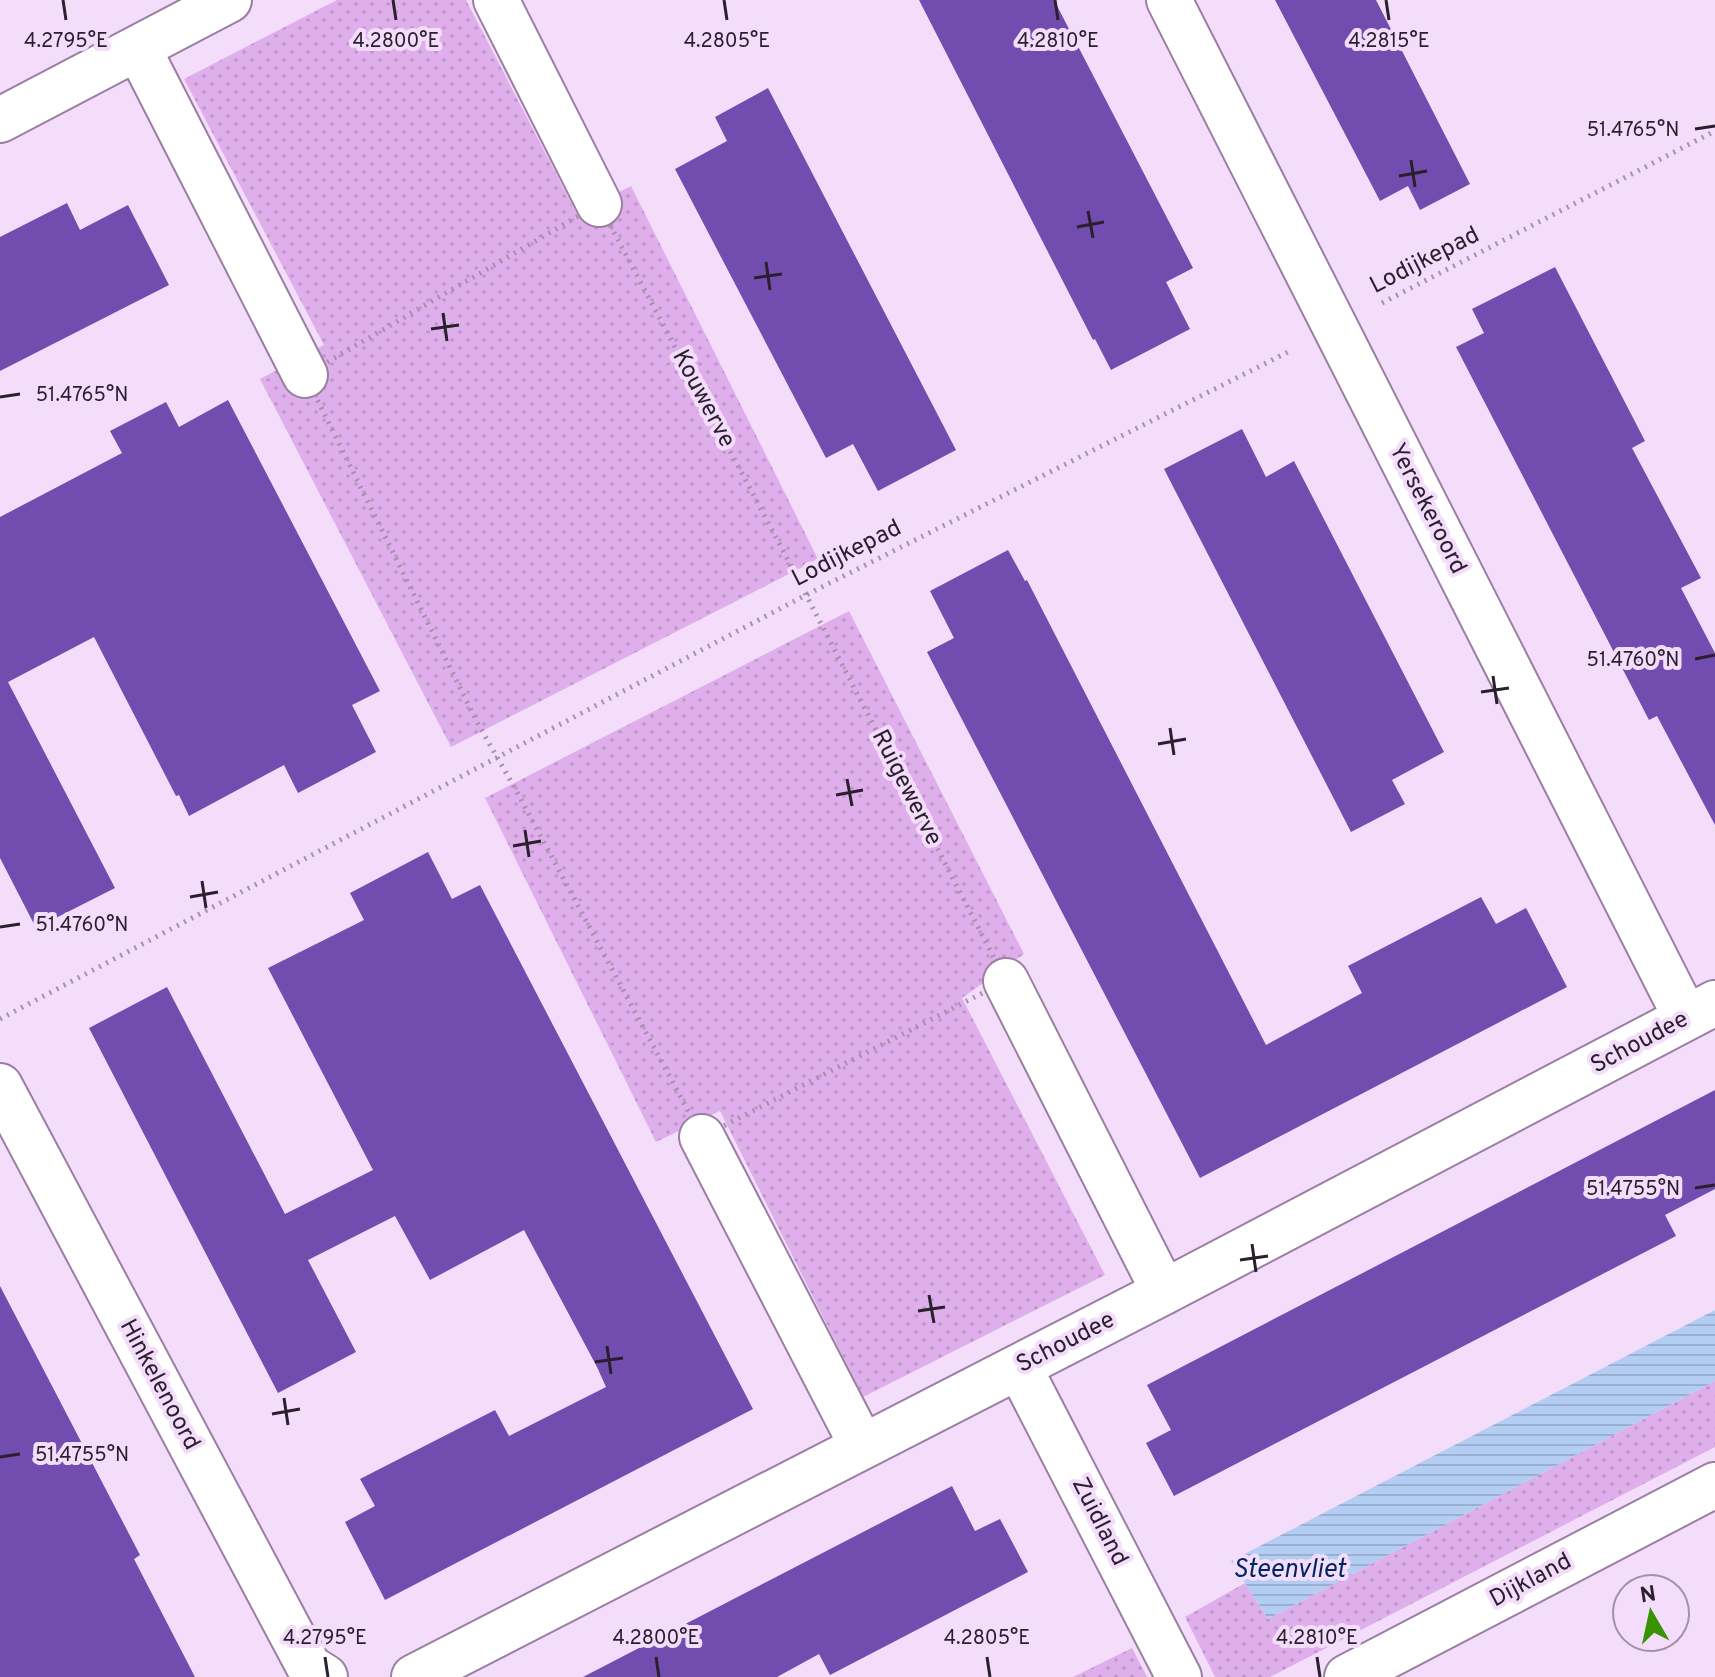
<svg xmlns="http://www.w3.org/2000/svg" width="1715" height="1677" font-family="Overpass,sans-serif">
<defs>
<pattern id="grass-dots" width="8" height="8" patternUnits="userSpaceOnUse" patternTransform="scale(2)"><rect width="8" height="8" fill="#deafeb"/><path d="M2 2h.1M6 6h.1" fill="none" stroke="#bf96ca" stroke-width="1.8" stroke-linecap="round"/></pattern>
<pattern id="water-rules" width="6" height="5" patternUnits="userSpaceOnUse" patternTransform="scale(2)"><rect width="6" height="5" fill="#b3cdf3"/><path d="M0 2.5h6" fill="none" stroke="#9ab0d1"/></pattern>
</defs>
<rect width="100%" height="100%" fill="#f4dcfb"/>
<path fill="url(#grass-dots)" d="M 337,0 L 466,0 L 577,214 L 631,186 L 818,559 L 451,747 L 260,379 L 324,345 L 184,79 Z
M 849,611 L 1024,954 L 962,998 L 1105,1275 L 863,1397 L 720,1111 L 656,1142 L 485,798 Z
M 1715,1381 L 1715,1447 L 1270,1677 L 1215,1677 L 1185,1617 L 1245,1583 L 1268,1619 Z
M 1132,1648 L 1147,1677 L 1073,1677 Z"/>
<path fill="url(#water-rules)" d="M 1715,1310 L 1715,1381 L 1268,1619 L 1231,1561 Z"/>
<path fill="#724caf" d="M 919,0 L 1054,0 L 1193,268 L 1166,282 L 1190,329 L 1111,370 L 1095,339 L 1093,340 Z
M 1275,0 L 1376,0 L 1470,184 L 1420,210 L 1408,186 L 1380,201 Z
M 768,88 L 956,450 L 878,491 L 853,444 L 826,458 L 675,169 L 727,141 L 715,117 Z
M 67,203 L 80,230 L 128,205 L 169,285 L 0,371 L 0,237 Z
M 1555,267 L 1645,441 L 1632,448 L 1701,578 L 1681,588 L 1715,653 L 1715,825 L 1657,716 L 1649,720 L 1456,347 L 1484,333 L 1472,309 Z
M 228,400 L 380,691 L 352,705 L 376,752 L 298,793 L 284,765 L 189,816 L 179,795 L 176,796 L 94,637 L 8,682 L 115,888 L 36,928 L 0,858 L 0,517 L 122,453 L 110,431 L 166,402 L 179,427 Z
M 1242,429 L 1266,477 L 1294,461 L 1444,752 L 1392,780 L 1405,804 L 1351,832 L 1164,469 Z
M 1008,550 L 1025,581 L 1027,580 L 1266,1045 L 1362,993 L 1348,966 L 1481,897 L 1496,924 L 1526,908 L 1567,987 L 1200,1178 L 927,652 L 954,638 L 930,591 Z
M 428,852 L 452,899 L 480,885 L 753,1409 L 385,1600 L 345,1522 L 375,1506 L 360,1479 L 495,1410 L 509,1436 L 606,1387 L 597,1367 L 524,1230 L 430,1280 L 395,1216 L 308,1260 L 356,1352 L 278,1393 L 89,1028 L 167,987 L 285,1214 L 373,1170 L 268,968 L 364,920 L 350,893 Z
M 1715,1090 L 1715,1189 L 1665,1215 L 1676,1236 L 1174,1496 L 1146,1443 L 1171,1430 L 1147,1385 Z
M 0,1286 L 140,1555 L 134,1559 L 195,1677 L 0,1677 Z
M 952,1486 L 975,1531 L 1000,1519 L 1028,1572 L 830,1675 L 819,1654 L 777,1677 L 583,1677 Z"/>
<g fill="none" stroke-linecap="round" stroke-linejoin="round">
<g stroke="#9a7fa2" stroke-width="48">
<path id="street" d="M 496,0 L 599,204
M 1169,0 L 1686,1018
M 138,48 L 305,375
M 0,120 L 229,0
M 1006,981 L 1164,1292
M 0,1086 L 309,1667 L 325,1677
M 702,1137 L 862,1446
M 1019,1367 L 1179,1677
M 414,1677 L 1164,1292 L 1715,1003
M 1347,1677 L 1715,1485"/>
</g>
<path stroke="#a592aa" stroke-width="5" stroke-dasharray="2 6" stroke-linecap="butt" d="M 599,204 L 789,562 L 1006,981 L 702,1137 L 517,792 L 478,724 L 305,375 Z
M 1382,303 L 1715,131
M 0,1019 L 806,595 L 1288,352"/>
<use href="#street" stroke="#fff" stroke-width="44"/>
</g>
<path fill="none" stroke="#2a1f2d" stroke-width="3" d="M 63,0 L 66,20M 393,0 L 396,20M 724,0 L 727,20M 1055,0 L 1058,20M 1386,0 L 1389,20M 1695,129 L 1715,126M 1411,160 L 1415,187M 1399,176 L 1427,171M 1088,211 L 1093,238M 1077,227 L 1104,222M 766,262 L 770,290M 754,278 L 782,274M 443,313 L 447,341M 431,329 L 459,325M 0,397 L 20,394M 1695,659 L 1715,655M 1493,676 L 1497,704M 1481,692 L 1509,688M 1170,728 L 1174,755M 1158,744 L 1186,739M 847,779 L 852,806M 836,795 L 863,790M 525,830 L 529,857M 513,846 L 541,841M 202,881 L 206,908M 190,897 L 218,892M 0,927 L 20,924M 1695,1188 L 1715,1185M 1252,1244 L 1256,1272M 1240,1260 L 1268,1256M 929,1295 L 934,1323M 918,1311 L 945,1307M 607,1346 L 611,1374M 595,1362 L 623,1358M 284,1398 L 288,1425M 272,1414 L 300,1409M 0,1457 L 20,1454M 325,1657 L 328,1677M 656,1657 L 659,1677M 987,1657 L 990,1677M 1317,1657 L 1320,1677"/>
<g text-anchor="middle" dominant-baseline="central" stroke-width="8" stroke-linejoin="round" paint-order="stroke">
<g font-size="24" fill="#2a1f2d" stroke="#f4dcfb">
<text transform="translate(1425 261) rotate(-27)">Lodijkepad</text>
<text transform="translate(703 399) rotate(62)">Kouwerve</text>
<text transform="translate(1427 509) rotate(63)">Yersekeroord</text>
<text transform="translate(847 554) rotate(-27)">Lodijkepad</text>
<text transform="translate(906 788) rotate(63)">Ruigewerve</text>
<text transform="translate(1640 1043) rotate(-28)">Schoudee</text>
<text transform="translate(1066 1343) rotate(-27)">Schoudee</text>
<text transform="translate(159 1385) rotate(62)">Hinkelenoord</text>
<text transform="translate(1099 1522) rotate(63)">Zuidland</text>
<text transform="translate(1531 1581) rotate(-28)">Dijkland</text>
</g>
<g font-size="26" font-style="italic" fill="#002760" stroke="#f4dcfb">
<text x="1289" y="1570">Steenvliet</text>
</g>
</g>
<g font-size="20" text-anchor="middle" fill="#2a1f2d" stroke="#f4dcfb" stroke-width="8" stroke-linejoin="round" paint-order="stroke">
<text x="66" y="47">4.2795°E</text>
<text x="396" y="47">4.2800°E</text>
<text x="727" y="47">4.2805°E</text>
<text x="1058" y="47">4.2810°E</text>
<text x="1389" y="47">4.2815°E</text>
<text x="1633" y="136">51.4765°N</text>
<text x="82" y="401">51.4765°N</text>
<text x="1633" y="666">51.4760°N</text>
<text x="82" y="931">51.4760°N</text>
<text x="1633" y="1195">51.4755°N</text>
<text x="82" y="1461">51.4755°N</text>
<text x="325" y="1644">4.2795°E</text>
<text x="656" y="1644">4.2800°E</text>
<text x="987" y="1644">4.2805°E</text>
<text x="1317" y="1644">4.2810°E</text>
</g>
<g transform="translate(1651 1613) rotate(351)"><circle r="38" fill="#f4dcfb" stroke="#a390a9" stroke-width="2"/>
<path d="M0-6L14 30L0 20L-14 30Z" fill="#379204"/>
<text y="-12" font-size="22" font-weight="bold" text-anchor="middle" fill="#2a1f2d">N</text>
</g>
</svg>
